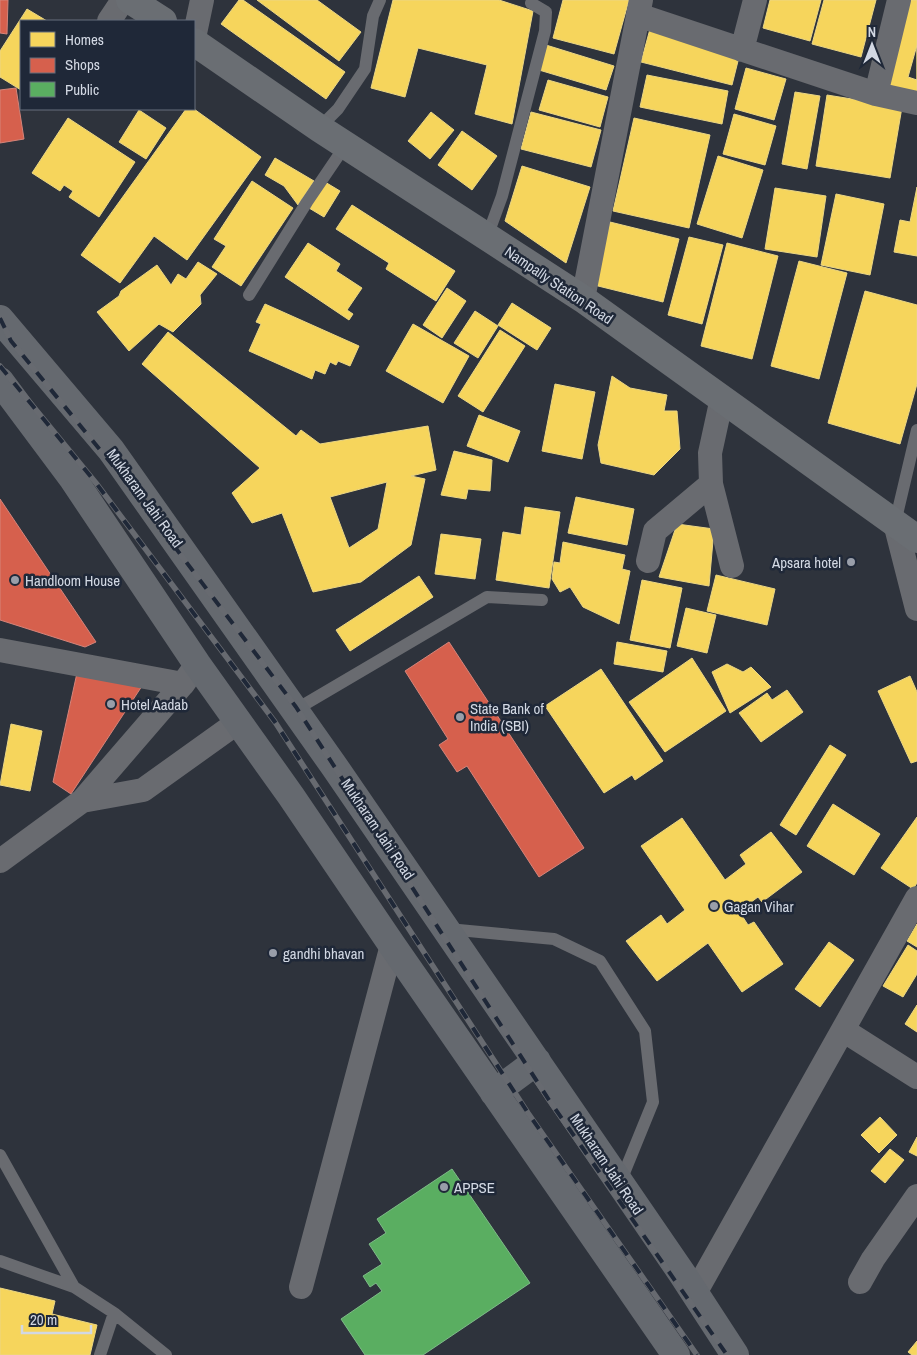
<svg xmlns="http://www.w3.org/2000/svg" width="917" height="1355" font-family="'Archivo Narrow',sans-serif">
<rect width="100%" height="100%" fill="#2e333c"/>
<path fill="#f6d55c" stroke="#ebd684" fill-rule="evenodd" d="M 239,0 L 243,0 L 345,72 L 326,99 L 221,24 Z
M 257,0 L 317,0 L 361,32 L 339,61 Z
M 393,0 L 499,0 L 533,11 L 512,124 L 475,114 L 487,65 L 418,48 L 405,97 L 371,88 Z
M 563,0 L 629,0 L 614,54 L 553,38 Z
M 770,0 L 821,0 L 810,41 L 763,28 Z
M 824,0 L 876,0 L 861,57 L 812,44 Z
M 902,0 L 917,0 L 917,100 L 879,91 Z
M 27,9 L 47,21 L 21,21 L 21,90 L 0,77 L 0,51 Z
M 650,29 L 740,53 L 732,85 L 641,62 Z
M 546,45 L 614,66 L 606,90 L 539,70 Z
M 917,45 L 917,80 L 908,77 Z
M 746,68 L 786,79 L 774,120 L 735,109 Z
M 647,75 L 728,91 L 722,124 L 640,107 Z
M 548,80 L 608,97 L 600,127 L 539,110 Z
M 795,92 L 820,96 L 807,169 L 782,164 Z
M 827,95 L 902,107 L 890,178 L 816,166 Z
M 186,109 L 194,109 L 261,157 L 187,260 L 154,236 L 120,283 L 81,255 Z
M 139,110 L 166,128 L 146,159 L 119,142 Z
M 431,112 L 454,130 L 430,159 L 408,141 Z
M 531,112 L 601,130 L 591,167 L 521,149 Z
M 734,114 L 776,126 L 765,165 L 723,154 Z
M 68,118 L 135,162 L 99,217 L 69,197 L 73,191 L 64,185 L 60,191 L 32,173 Z
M 634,118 L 710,135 L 689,228 L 613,211 Z
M 462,131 L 497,156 L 472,190 L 438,165 Z
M 718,156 L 763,170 L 742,238 L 697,224 Z
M 275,158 L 314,181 L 298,205 L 284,186 L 265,175 Z
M 522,166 L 590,187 L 566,263 L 505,221 Z
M 252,181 L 293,208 L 241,286 L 212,267 L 226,246 L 214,239 Z
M 325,182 L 340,191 L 324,217 L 309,208 Z
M 917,187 L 917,256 L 894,252 L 900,220 L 910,222 Z
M 775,188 L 826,196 L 817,257 L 765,249 Z
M 836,194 L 884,204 L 870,275 L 821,265 Z
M 352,205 L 455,271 L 436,301 L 386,269 L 389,263 L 336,229 Z
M 610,222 L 679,239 L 663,302 L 594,285 Z
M 689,237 L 723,245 L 702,324 L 668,315 Z
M 308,243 L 340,264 L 336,271 L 362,288 L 347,310 L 353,314 L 349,320 L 285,277 Z
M 727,243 L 778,256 L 752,359 L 701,346 Z
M 799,261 L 847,273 L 819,379 L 771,366 Z
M 198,262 L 217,274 L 200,295 L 201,304 L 173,332 L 159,324 L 129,351 L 97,312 L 119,296 L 121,291 L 157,265 L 171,285 L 178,274 L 186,279 Z
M 447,288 L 466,301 L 442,338 L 423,325 Z
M 865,291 L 917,305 L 917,384 L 900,444 L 828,423 Z
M 512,303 L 551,328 L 537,350 L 498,325 Z
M 265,304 L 359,346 L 350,366 L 338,361 L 336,365 L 330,362 L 325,374 L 315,370 L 312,379 L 249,351 L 261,324 L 256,322 Z
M 475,311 L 498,326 L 478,358 L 454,343 Z
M 413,324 L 469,356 L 443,403 L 386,371 Z
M 500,330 L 525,346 L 483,412 L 458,396 Z
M 168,332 L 296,436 L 301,430 L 320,444 L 428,426 L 436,470 L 411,476 L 425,479 L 411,545 L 361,582 L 313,592 L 282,513 L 252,523 L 232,493 L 260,468 L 142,364 ZM 387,482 L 378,529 L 349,548 L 330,497 Z
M 612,376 L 630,388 L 667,395 L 664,411 L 677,411 L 680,449 L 654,475 L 601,463 L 598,445 Z
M 555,384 L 595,392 L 582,459 L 542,451 Z
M 479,415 L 520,431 L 508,462 L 467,446 Z
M 454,451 L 492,460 L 490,491 L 468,489 L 466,499 L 441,495 Z
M 576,497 L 634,509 L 627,545 L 568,533 Z
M 525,507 L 560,512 L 549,588 L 496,580 L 503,532 L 521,535 Z
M 677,524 L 714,529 L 709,586 L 659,577 Z
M 441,534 L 481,539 L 475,579 L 435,574 Z
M 563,542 L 625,555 L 622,569 L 630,571 L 619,624 L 583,607 L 570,587 L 560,592 L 552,579 L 554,562 L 560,563 Z
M 716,575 L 775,589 L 767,625 L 707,611 Z
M 419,576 L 433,597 L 350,651 L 336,630 Z
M 642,580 L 682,588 L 670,648 L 630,640 Z
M 686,608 L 716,615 L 707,653 L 677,646 Z
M 617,642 L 667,651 L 663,672 L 614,664 Z
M 692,658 L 726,711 L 665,752 L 629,702 Z
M 727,664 L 743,672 L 751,667 L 771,687 L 730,713 L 712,672 Z
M 601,669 L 663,761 L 635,780 L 632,775 L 604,793 L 545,706 Z
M 910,676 L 917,692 L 917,761 L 911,763 L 878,691 Z
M 787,690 L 803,712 L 761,742 L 739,713 L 767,693 L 772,700 Z
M 11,724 L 42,731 L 30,791 L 0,785 Z
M 830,745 L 846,755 L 796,835 L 780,825 Z
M 833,804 L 880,834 L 854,875 L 807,846 Z
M 917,817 L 917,883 L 913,889 L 881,868 Z
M 682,818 L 725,880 L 746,864 L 740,855 L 771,832 L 802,872 L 762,902 L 758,897 L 739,911 L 748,925 L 754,922 L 783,964 L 742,992 L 708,943 L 657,981 L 626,941 L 661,915 L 667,924 L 685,910 L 641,846 Z
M 917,924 L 917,947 L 907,941 Z
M 829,942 L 854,960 L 820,1007 L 795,989 Z
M 908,945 L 917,951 L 917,974 L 903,997 L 883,986 Z
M 917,1005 L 917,1032 L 905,1024 Z
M 880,1117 L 897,1135 L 879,1153 L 861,1135 Z
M 917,1137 L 917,1156 L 909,1152 Z
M 890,1149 L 904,1160 L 885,1183 L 871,1171 Z
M 0,1288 L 55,1301 L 52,1314 L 97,1325 L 90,1355 L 0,1355 Z
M 917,1341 L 917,1355 L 912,1355 L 908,1352 Z"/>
<path fill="#d6604d" stroke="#d5847a" d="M 0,0 L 8,0 L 7,34 L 0,33 Z
M 16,88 L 24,139 L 0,143 L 0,90 Z
M 0,499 L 96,642 L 85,647 L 0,620 Z
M 449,642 L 584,848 L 539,877 L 467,766 L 457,772 L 439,745 L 448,739 L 405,671 Z
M 77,673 L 142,686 L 71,794 L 53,782 Z"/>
<path fill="#5aae61" stroke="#7ebb88" d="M 452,1169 L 530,1283 L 423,1355 L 365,1355 L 341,1319 L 382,1291 L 376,1283 L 370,1287 L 363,1276 L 382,1264 L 369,1244 L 386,1233 L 377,1219 Z"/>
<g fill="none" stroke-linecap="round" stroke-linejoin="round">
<path stroke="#696b70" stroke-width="12" d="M 319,128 L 338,109 L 365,69 L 373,16 L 380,0
M 487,237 L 502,196 L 545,31 L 546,12 L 531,3
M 249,295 L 307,202 L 345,146
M 895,523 L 917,430
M 295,710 L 487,597 L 542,600
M 448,929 L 554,939 L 600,961 L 645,1031 L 653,1102 L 620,1183
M 0,1155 L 74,1287
M 0,1261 L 74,1287 L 114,1313 L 166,1355
M 100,1355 L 114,1313"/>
<path stroke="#696b70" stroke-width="24" d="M 638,15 L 876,94 L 917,103
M 109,21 L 123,0
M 194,38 L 202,0
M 742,50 L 755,0
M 876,94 L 899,0
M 583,299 L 641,0
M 722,398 L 710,453 L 711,484 L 732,566
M 895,523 L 917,609
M 648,561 L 655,531 L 711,484
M 0,650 L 183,684
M 82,801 L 143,790 L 238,722
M 0,861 L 82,801 L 183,684 L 197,664
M 843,1030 L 917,1077
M 860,1282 L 873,1259 L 917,1196
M 301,1287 L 392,945
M 695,1293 L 917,898"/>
<path stroke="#6a6e73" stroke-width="28" d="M 130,0 L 163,21
M 194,42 L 319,128 L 583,299 L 917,539"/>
<path stroke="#65696f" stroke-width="28" d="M 0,319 L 111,450 L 334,766 L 683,1275 L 735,1355
M 0,381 L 73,479 L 197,664 L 291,796 L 392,945 L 676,1355
M 494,1093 L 537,1061"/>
<g stroke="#676a70" stroke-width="5.5">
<path id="rail" d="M 0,318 L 11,341 L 115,468 L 296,707 L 549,1100 L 727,1355
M 0,366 L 96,483 L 275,722 L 528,1113 L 697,1355"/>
</g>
<use href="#rail" stroke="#1f2838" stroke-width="4" stroke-dasharray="11" stroke-linecap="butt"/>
</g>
<g fill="#999ea9" stroke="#1f2838" stroke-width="2">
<circle cx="851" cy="562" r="5"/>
<circle cx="15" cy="580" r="5"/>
<circle cx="111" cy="704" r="5"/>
<circle cx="460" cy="717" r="5"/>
<circle cx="714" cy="906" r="5"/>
<circle cx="273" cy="953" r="5"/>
<circle cx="444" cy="1187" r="5"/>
</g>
<g text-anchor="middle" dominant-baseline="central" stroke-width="5" stroke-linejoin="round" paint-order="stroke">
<g font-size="15" fill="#d2d8e3" stroke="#1f2838">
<text transform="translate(559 285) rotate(34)">Nampally Station Road</text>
<text transform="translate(145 498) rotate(54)">Mukharam Jahi Road</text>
<text transform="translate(378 829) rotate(56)">Mukharam Jahi Road</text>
<text transform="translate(607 1164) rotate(56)">Mukharam Jahi Road</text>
</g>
<g font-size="15" fill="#d2d8e3" stroke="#1f2838" text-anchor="start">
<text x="841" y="562" text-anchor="end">Apsara hotel</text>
<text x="25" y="580">Handloom House</text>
<text x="121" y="704">Hotel Aadab</text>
<text x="470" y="708">State Bank of<tspan x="470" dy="17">India (SBI)</tspan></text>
<text x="724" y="906">Gagan Vihar</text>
<text x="283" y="953">gandhi bhavan</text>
<text x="454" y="1187">APPSE</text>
</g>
</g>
<rect x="20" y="20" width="175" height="90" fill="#1f2838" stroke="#676e7c"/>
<rect x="30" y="32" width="25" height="15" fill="#f6d55c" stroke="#676e7c"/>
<text x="65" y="45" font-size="15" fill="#d2d8e3">Homes</text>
<rect x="30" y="58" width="25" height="15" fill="#d6604d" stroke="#676e7c"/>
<text x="65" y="70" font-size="15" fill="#d2d8e3">Shops</text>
<rect x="30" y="82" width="25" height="15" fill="#5aae61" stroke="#676e7c"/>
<text x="65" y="95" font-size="15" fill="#d2d8e3">Public</text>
<g transform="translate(872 45)" stroke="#1f2838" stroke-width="4" paint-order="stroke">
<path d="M0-4L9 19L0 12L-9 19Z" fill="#d2d8e3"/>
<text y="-8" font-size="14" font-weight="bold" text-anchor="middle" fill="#d2d8e3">N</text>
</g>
<path d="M22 1325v8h69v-8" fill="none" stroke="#d2d8e3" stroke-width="2.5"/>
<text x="30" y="1325" font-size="15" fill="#d2d8e3" stroke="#1f2838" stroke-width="4" paint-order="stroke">20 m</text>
</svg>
